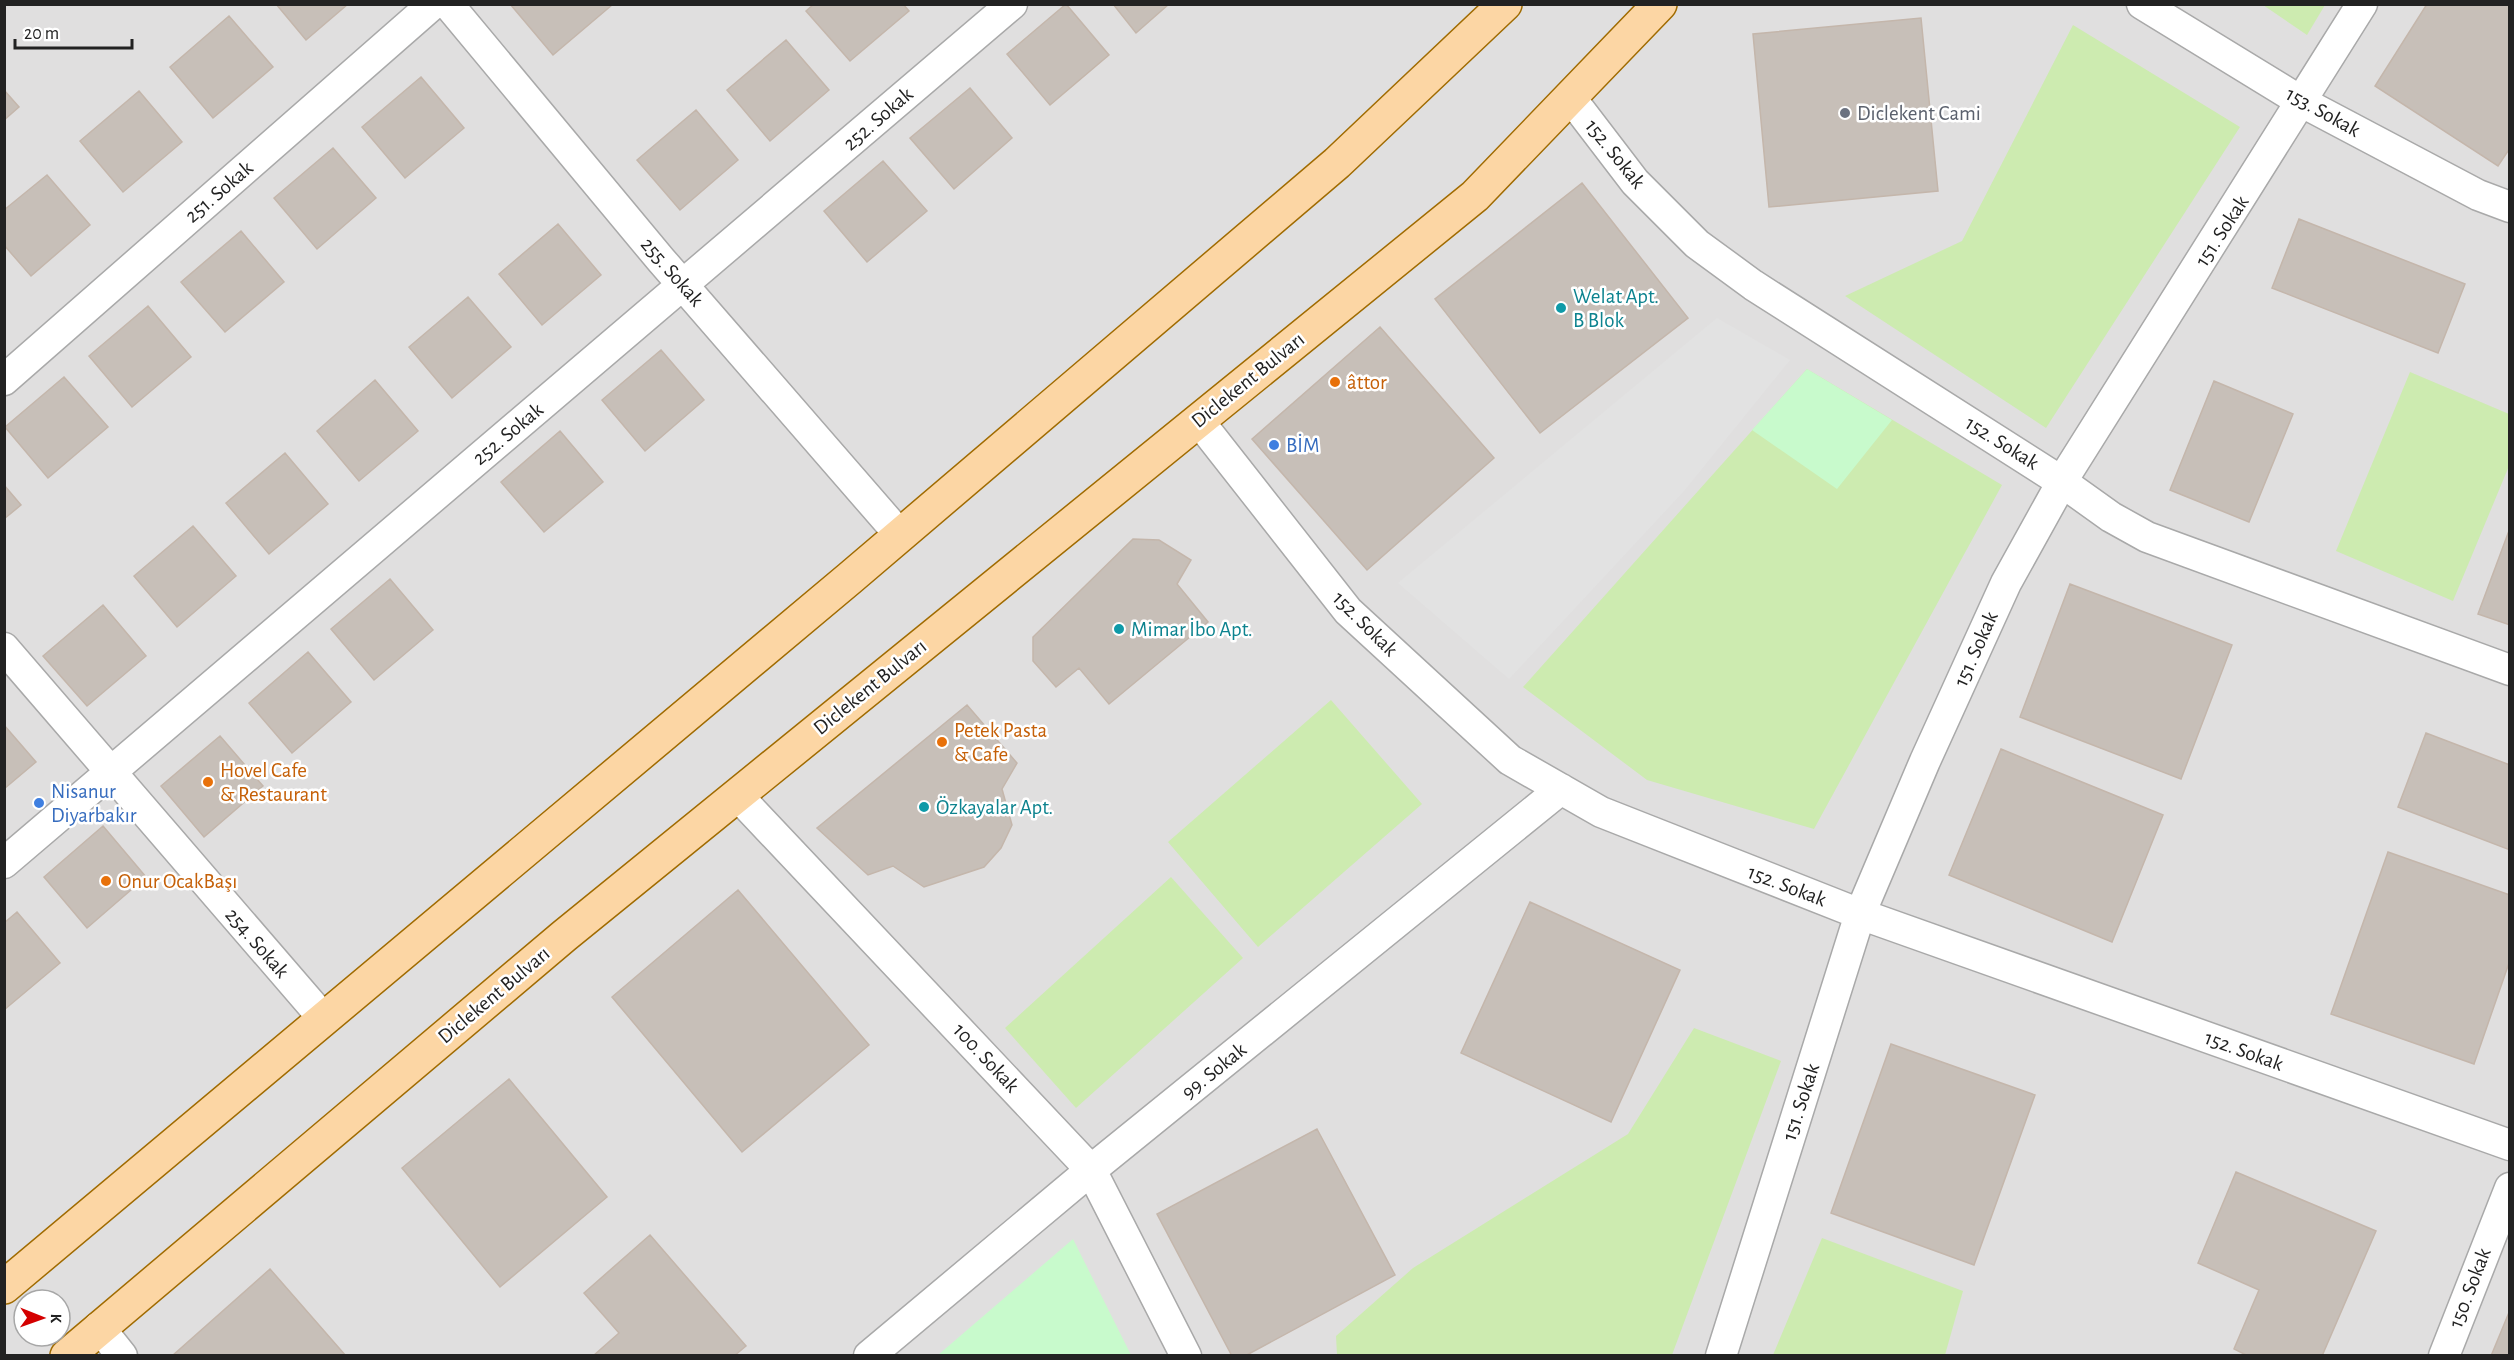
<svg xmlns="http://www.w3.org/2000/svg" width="2514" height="1360" font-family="'Alegreya Sans',sans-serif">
<rect width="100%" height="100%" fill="#f2efe9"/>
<path fill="#e0dfdf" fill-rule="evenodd" d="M 5,5 L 2509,5 L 2509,1355 L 5,1356 ZM 24,1300 L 60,1300 L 60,1336 L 24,1336 Z"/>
<path fill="#cdebb0" d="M 2263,5 L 2325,5 L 2307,35 Z
M 2073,25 L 2240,127 L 2046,428 L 1845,296 L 1962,241 Z
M 1807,369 L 2002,485 L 1814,829 L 1647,780 L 1523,687 Z
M 2410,372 L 2509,414 L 2509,466 L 2453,601 L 2336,551 Z
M 1331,700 L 1422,804 L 1258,947 L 1168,842 Z
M 1171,877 L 1243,958 L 1076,1108 L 1005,1028 Z
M 1694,1028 L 1781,1061 L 1672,1355 L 1337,1355 L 1336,1336 L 1413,1268 L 1628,1134 Z
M 1822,1238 L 1963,1291 L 1945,1355 L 1773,1355 Z"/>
<path fill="#c8facc" d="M 1807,369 L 1892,420 L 1837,489 L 1752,430 Z
M 1073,1239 L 1131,1355 L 938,1355 Z"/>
<path fill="#e2e2e2" d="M 1717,318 L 1790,360 L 1684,491 L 1509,679 L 1398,583 Z"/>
<path fill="#c7bfb8" stroke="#c4b6ab" stroke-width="1.5" d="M 276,4 L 348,4 L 306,40 Z
M 510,4 L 612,4 L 612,5 L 553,55 Z
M 814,4 L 903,4 L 909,11 L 850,61 L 806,11 Z
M 1066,4 L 1109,55 L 1050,105 L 1007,54 Z
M 1113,4 L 1169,4 L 1136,33 Z
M 2427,4 L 2510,4 L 2510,148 L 2498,166 L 2375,86 Z
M 229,16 L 273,67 L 213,118 L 170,67 Z
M 1921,18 L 1938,191 L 1769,207 L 1753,34 Z
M 786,40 L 829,90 L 770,141 L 727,90 Z
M 421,77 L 464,128 L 405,178 L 362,127 Z
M 970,88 L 1012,138 L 954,189 L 910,138 Z
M 4,90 L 19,107 L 4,120 Z
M 139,91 L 182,142 L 123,192 L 80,141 Z
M 696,110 L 738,160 L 680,210 L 637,160 Z
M 333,148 L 376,198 L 317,249 L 274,198 Z
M 883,161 L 927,211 L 867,262 L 824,211 Z
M 47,175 L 90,225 L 31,276 L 4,245 L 4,210 Z
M 1582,183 L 1688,318 L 1540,433 L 1435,299 Z
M 2299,219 L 2465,284 L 2438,353 L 2272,288 Z
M 558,224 L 601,275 L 542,325 L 499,274 Z
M 241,231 L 284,282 L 225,332 L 181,282 Z
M 468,297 L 511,347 L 452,398 L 409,347 Z
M 148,306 L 191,357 L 132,407 L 89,356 Z
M 1380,327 L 1494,458 L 1367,570 L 1252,439 Z
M 661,350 L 704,400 L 645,451 L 602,400 Z
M 64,377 L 108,427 L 48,478 L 5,427 Z
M 375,380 L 418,431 L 359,481 L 317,431 Z
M 2214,381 L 2293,414 L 2249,522 L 2170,490 Z
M 560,431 L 603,482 L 544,532 L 501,482 Z
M 285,453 L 328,504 L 269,554 L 226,503 Z
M 4,485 L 21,505 L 4,519 Z
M 193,526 L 236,576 L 177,627 L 134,576 Z
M 2510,528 L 2510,625 L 2478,614 Z
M 1133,539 L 1159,540 L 1191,560 L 1177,584 L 1208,622 L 1109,704 L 1079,668 L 1056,687 L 1033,661 L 1033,637 Z
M 390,579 L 433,630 L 374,680 L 331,629 Z
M 2070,584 L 2232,645 L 2181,779 L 2020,717 Z
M 103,605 L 146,656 L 87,706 L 43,656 Z
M 308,652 L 351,702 L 292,753 L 249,703 Z
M 967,705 L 1017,763 L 1002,789 L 1012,825 L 1001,848 L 984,867 L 924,887 L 893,866 L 868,875 L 817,828 Z
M 4,725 L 36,762 L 4,789 Z
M 2426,733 L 2510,765 L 2510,850 L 2398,807 Z
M 220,736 L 263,786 L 204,837 L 161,786 Z
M 2001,749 L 2163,815 L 2112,942 L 1949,875 Z
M 103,826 L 146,877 L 87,928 L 44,877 Z
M 2388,852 L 2510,895 L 2510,960 L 2474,1064 L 2331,1014 Z
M 738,890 L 869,1045 L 742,1152 L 612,997 Z
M 1530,902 L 1680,970 L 1611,1122 L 1461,1053 Z
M 17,912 L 60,963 L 4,1010 L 4,923 Z
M 1891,1044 L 2035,1095 L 1974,1265 L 1831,1213 Z
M 509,1079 L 607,1197 L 500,1287 L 402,1168 Z
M 1317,1129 L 1395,1275 L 1245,1356 L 1232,1356 L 1157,1214 Z
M 2236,1172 L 2376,1231 L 2322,1356 L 2248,1356 L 2234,1349 L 2259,1290 L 2198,1263 Z
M 650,1235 L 746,1346 L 734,1356 L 593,1356 L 619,1333 L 584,1293 Z
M 270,1269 L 346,1356 L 172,1356 Z
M 2510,1310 L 2510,1356 L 2491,1356 Z"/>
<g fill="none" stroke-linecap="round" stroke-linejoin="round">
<g stroke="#a9a9a9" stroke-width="33">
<path id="street" d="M 448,4 L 661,260 L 900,535
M 2142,4 L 2302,102 L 2478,195 L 2510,207
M 1570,97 L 1635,182 L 1697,244 L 1753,285 L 2062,482 L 2111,517 L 2147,537 L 2510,670
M 4,380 L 433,4
M 1198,420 L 1348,611 L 1510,760 L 1601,812 L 1860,914 L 2510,1145
M 4,648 L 324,1019
M 737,795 L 1091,1170 L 1186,1356
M 4,863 L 1012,4
M 99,1327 L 122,1356
M 869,1356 L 1091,1170 L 1561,789
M 1721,1356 L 1860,914 L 1925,761 L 2006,583 L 2067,473 L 2362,4
M 2444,1356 L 2510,1188"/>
</g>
<g stroke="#a06b00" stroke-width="36">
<path id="primary" d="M 4,1287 L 850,578 L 1337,163 L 1505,4
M 67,1356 L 564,936 L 1475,196 L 1660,4"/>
</g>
<use href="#street" stroke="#fff" stroke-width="30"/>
<use href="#primary" stroke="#fcd6a4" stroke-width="33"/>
</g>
<circle fill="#6b7280" stroke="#fff" stroke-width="2" cx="1845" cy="113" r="6"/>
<g fill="#0f9aa8" stroke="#fff" stroke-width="2">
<circle cx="1561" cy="308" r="6"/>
<circle cx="1119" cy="629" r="6"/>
<circle cx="924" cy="807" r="6"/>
</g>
<g fill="#e8710a" stroke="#fff" stroke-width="2">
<circle cx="1335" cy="382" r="6"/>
<circle cx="942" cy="742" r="6"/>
<circle cx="208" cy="782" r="6"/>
<circle cx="106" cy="881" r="6"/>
</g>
<g fill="#3f7fe0" stroke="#fff" stroke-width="2">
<circle cx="1274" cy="445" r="6"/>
<circle cx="39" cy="803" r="6"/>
</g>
<g text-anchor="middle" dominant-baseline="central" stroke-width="5" stroke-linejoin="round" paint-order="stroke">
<g font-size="21" fill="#222" stroke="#fff">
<text transform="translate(2323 112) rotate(29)">153. Sokak</text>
<text transform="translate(878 119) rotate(-41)">252. Sokak</text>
<text transform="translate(1615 154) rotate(51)">152. Sokak</text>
<text transform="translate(219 192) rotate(-41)">251. Sokak</text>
<text transform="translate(2222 231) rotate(-57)">151. Sokak</text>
<text transform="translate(672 272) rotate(49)">255. Sokak</text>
<text transform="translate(1248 380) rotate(-39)">Diclekent Bulvarı</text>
<text transform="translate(508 434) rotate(-40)">252. Sokak</text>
<text transform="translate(2002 443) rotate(32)">152. Sokak</text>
<text transform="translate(1365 624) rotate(45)">152. Sokak</text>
<text transform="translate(1976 649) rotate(-66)">151. Sokak</text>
<text transform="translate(870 687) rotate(-39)">Diclekent Bulvarı</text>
<text transform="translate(1787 886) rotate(21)">152. Sokak</text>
<text transform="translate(257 943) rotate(49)">254. Sokak</text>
<text transform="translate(494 995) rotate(-40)">Diclekent Bulvarı</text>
<text transform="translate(2244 1051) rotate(20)">152. Sokak</text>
<text transform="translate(986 1058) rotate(47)">100. Sokak</text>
<text transform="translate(1214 1071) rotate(-39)">99. Sokak</text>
<text transform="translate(1801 1102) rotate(-72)">151. Sokak</text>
<text transform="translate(2470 1288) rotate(-69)">150. Sokak</text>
</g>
<g font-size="21" fill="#5b616d" stroke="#fff" text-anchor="start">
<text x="1857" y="113">Diclekent Cami</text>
</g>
<g font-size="21" fill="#0d838f" stroke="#fff" text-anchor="start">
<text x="1573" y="296">Welat Apt.<tspan x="1573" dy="24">B Blok</tspan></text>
<text x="1131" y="629">Mimar İbo Apt.</text>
<text x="936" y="807">Özkayalar Apt.</text>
</g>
<g font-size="21" fill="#c56008" stroke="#fff" text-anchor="start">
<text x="1347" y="382">âttor</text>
<text x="954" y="730">Petek Pasta<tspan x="954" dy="24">&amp; Cafe</tspan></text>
<text x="220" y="770">Hovel Cafe<tspan x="220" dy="24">&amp; Restaurant</tspan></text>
<text x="118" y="881">Onur OcakBaşı</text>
</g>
<g font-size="21" fill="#366cbe" stroke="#fff" text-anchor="start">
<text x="1286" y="445">BİM</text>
<text x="51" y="791">Nisanur<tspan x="51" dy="24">Diyarbakır</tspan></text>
</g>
</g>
<rect width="2514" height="1360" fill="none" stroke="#222222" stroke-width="12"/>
<g transform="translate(42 1318) rotate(91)"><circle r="28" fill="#ffffff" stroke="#a7a7a7" stroke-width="1.5"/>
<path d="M0-4.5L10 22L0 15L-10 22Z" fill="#d40000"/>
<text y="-9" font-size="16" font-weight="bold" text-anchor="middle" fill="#222222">K</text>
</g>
<path d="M15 39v9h117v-9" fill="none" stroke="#222222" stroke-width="3"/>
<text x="24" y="39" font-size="18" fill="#222222" stroke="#ffffff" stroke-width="4.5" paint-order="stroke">20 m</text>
</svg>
